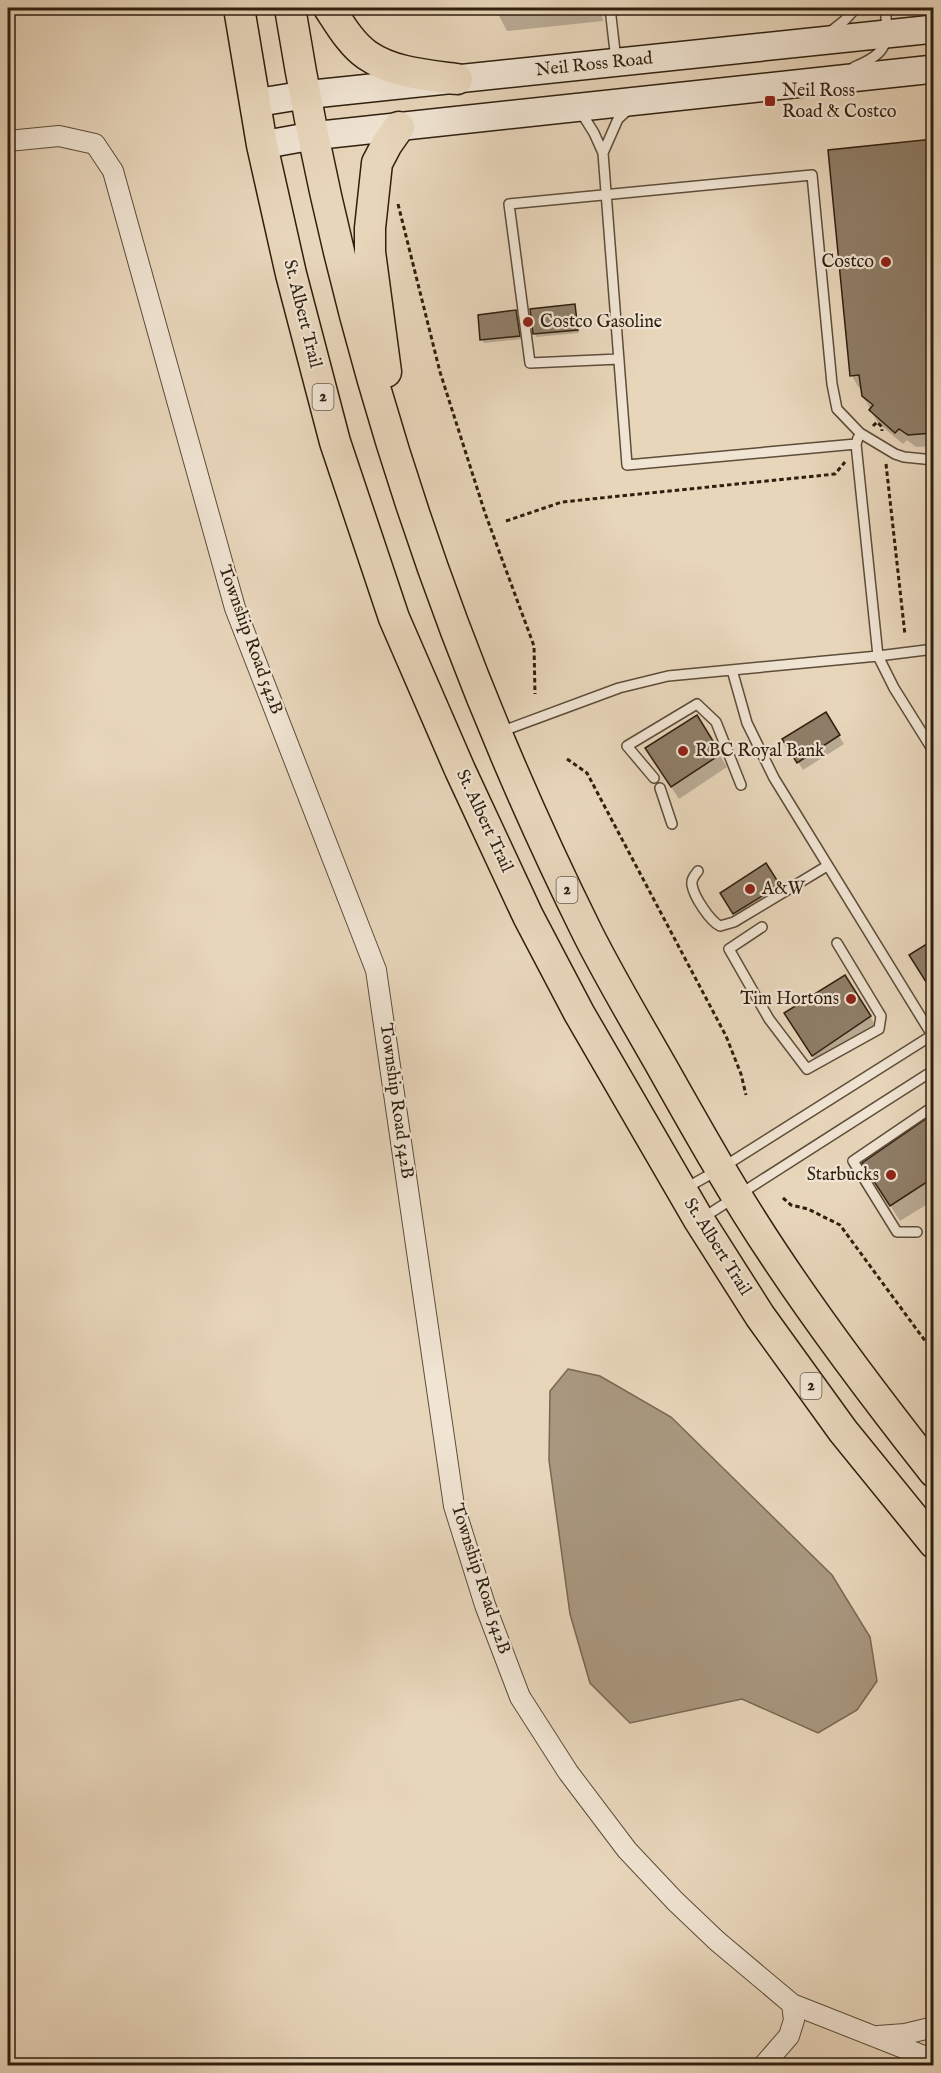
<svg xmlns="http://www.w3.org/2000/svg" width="941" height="2073" font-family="'IM FELL English',serif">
<rect width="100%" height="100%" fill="#e8d6bb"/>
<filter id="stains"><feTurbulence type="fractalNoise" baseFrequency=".00333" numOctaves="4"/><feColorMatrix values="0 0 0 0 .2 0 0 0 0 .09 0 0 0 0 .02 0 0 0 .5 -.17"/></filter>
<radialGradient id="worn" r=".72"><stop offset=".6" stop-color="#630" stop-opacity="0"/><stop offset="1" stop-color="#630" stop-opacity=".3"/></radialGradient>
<path fill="#a99880" stroke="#786852" stroke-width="1.5" d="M 568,1369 L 600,1376 L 671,1417 L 832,1575 L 870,1637 L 877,1681 L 857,1710 L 818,1733 L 742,1699 L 630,1723 L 590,1683 L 570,1614 L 549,1460 L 550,1391 Z"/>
<path fill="#0003" fill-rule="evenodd" d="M 416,8 L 443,8 L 418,10 Z
M 497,8 L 601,8 L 603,21 L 507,31 L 498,14 Z
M 638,8 L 659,8 L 640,10 Z
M 934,141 L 934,446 L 916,447 L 907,440 L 903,444 L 878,423 L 863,396 L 862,387 L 859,388 L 852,376 L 830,151 ZM 867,398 L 878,411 L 867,402 Z
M 575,306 L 579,333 L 536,337 L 531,310 Z
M 515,312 L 521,339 L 484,343 L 482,339 Z
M 825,714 L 844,744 L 803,770 L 784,739 Z
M 697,717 L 727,767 L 679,799 L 654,760 Z
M 766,865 L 784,894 L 739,921 L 726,901 Z
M 934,941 L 934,992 L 911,955 Z
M 870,1016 L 877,1029 L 820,1068 L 793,1026 Z
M 930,1119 L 934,1124 L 934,1200 L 900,1221 L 874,1180 Z"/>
<path fill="#8f7e68" stroke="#2f1f0e" stroke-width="1.5" d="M 933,139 L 933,433 L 908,435 L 899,429 L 895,433 L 869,410 L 873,405 L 862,396 L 859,375 L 850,376 L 828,150 Z
M 575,304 L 578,330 L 533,334 L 530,309 Z
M 516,310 L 520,336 L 480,340 L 478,315 Z
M 826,712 L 840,735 L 797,763 L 782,739 Z
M 697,715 L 721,754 L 671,787 L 645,748 Z
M 766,863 L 780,885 L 733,914 L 720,893 Z
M 933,940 L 933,993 L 909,955 Z
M 845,975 L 871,1016 L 812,1056 L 784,1013 Z
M 933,1114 L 933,1178 L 890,1206 L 862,1163 Z"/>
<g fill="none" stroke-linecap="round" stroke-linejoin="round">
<g stroke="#5d4d39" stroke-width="12">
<path id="service" d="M 610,8 L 616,60
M 830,32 L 845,20 L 856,8
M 854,67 C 889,53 889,42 885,8
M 579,109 L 594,133 L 603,153 L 627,465 L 856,444
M 603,153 L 618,119 L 629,109
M 619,359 L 530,363 L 509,204 L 812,175 L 832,384 L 837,409 L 860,433 L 895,454 L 904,457 L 934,460
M 858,438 L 856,444 L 878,656 L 894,688 L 934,752
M 732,670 L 747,723 L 774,778 L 932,1035
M 500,732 L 619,688 L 668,676 L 878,656 L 934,649
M 654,778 L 627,746 L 697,704 L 716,722 L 741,785
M 660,788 L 672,824
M 698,871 C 695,875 691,879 692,885 C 694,897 710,921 720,926 L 734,922 L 827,866
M 762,927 L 729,949 L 769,1019 L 807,1069 L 879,1029 L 881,1016 L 837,943
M 684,1189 L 720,1169 L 934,1034
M 701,1219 L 934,1070
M 917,1232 L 897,1232 L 853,1161 L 934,1106"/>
</g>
<g stroke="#5d4d39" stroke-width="22">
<path id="minor" d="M 8,141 L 59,136 L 95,144 L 113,171 L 235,608 L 376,970 L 454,1506 L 485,1605 L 520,1697 L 568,1772 L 627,1850 L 675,1901 L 717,1941 L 792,2004 L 794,2020 L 789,2036 L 763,2066
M 792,2004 L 934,2060
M 878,2036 L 905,2034 L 934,2027"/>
</g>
<g stroke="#2f1f0e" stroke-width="30">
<path id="secondary" d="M 255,103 L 304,95 L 934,29
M 262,145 L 312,136 L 934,69"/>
</g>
<g stroke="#2f1f0e" stroke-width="33">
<path id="primary" d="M 239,8 L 262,145 L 291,274 L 335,442 L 394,618 L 460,770 L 528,916 L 579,1013 L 699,1220 L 760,1316 L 843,1431 L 934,1543
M 290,8 C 342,331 442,639 587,932 C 610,978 637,1023 662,1067 C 698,1131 734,1195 775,1256 C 824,1330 878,1401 934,1472
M 329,8 C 339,23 351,44 367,55 C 393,73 427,75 457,79
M 386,372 L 370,252 L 370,228 L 377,163 L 387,144 L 399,127"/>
</g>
<path stroke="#2f1f0e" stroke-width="3" stroke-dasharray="4.5 3" stroke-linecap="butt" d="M 398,204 L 440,372 L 485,513 L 534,646 L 535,694
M 873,426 L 877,422 L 882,427 L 882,431
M 886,464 L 905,635
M 506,521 L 562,502 L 835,474 L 845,462
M 567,759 L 587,773 L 726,1036 L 741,1074 L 746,1095
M 783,1198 L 791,1205 L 808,1209 L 840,1225 L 934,1353"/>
<use href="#service" stroke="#f0e4d3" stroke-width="9"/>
<use href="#minor" stroke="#f0e4d3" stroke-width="20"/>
<use href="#secondary" stroke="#f0e4d3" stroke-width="27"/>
<use href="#primary" stroke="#e8d6bb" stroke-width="30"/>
</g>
<g fill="#8f2418" stroke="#f0e4d3" stroke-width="2">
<rect x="764" y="95" width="12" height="12" rx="3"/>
<circle cx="886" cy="262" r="6"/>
<circle cx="528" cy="322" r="6"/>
<circle cx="683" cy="751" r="6"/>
<circle cx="750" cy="889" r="6"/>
<circle cx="851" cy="999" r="6"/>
<circle cx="891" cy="1175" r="6"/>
</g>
<g text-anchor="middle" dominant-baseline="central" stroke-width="4.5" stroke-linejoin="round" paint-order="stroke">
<g fill="#f0e4d3" stroke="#695a49" stroke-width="1.5">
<rect x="312.5" y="384" width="21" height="26" rx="4.5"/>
<rect x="556.5" y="877" width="21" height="26" rx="4.5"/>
<rect x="800.5" y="1373" width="21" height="26" rx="4.5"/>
</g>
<g font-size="16" font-weight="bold" fill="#2f1f0e">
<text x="323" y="397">2</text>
<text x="567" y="890">2</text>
<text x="811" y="1386">2</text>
</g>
<g font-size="18" fill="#2f1f0e" stroke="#f0e4d3">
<text transform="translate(594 65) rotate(-6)">Neil Ross Road</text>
<text transform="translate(302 314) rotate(76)">St. Albert Trail</text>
<text transform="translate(250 640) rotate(70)">Township Road 542B</text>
<text transform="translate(484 821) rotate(65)">St. Albert Trail</text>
<text transform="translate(396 1101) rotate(82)">Township Road 542B</text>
<text transform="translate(717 1247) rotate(58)">St. Albert Trail</text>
<text transform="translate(480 1579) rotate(72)">Township Road 542B</text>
</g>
<g font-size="18" fill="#2f1f0e" stroke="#f0e4d3" text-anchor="start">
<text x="782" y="91">Neil Ross<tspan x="782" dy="21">Road &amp; Costco</tspan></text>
<text x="874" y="262" text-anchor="end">Costco</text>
<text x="540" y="322">Costco Gasoline</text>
<text x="695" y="751">RBC Royal Bank</text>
<text x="762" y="889">A&amp;W</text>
<text x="839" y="999" text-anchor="end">Tim Hortons</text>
<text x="879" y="1175" text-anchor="end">Starbucks</text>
</g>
</g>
<rect width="941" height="2073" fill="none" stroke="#e8d6bb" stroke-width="30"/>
<rect x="9" y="9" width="923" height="2055" fill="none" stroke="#2f1f0e" stroke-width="3"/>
<rect x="15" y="15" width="911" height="2043" fill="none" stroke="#2f1f0e" stroke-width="1.5"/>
<rect width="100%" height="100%" filter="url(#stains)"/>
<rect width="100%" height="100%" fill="url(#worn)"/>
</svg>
